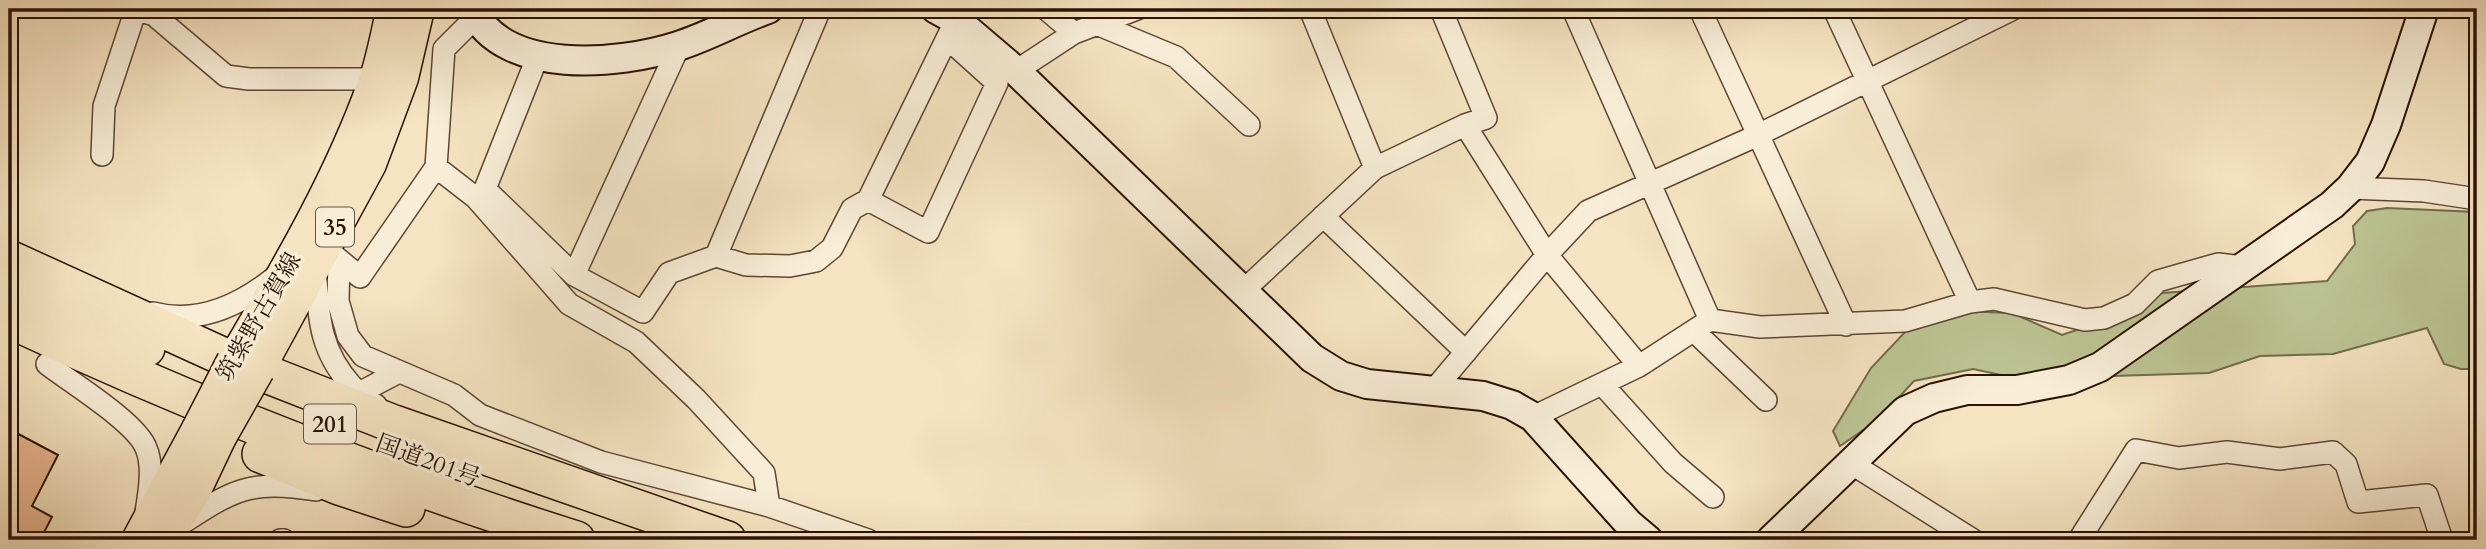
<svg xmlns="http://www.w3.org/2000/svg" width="2486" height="549" font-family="Cardo,'Noto Serif JP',serif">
<rect width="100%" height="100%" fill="#f5e3c1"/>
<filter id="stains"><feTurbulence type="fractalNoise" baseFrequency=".00286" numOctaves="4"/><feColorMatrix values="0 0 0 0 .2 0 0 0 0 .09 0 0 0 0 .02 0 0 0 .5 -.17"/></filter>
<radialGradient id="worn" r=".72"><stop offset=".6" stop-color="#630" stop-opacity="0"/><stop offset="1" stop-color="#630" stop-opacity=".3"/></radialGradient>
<path fill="#bcc493" stroke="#736b4c" stroke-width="2" d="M 2387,208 L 2477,212 L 2477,369 L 2461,369 L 2444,364 L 2427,328 L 2333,354 L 2260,356 L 2209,373 L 2020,379 L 1973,369 L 1914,381 L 1878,420 L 1840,446 L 1833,431 L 1871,368 L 1905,332 L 1959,311 L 2012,313 L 2062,335 L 2115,317 L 2162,293 L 2327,281 L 2355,244 L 2353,226 L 2367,211 Z"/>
<path fill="#e9b690" stroke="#2a1204" stroke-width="2" d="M 9,429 L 58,455 L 32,506 L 52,517 L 40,540 L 24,540 L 9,533 Z"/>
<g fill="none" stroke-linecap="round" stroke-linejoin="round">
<g stroke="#5d4633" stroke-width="24">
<path id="street" d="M 136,9 L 154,15 L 226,76 L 249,79 L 386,79
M 479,9 L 476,17 L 444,49 L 436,167 L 476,198 L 569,304 L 636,342 L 696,399 L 764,473 L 769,506
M 1046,9 L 1074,33
M 1310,9 L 1375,168
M 1573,9 L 1710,320
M 1700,9 L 1846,325
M 1834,9 L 1970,302
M 1099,25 L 1176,57 L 1249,125
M 537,58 L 485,189 L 574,275 L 643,312 L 669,273 L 716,256 L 746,265 L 790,266 L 816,261 L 832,248 L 852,209 L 868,200 L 928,232 L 997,83 L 947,38
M 1016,71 L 1074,33 L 1137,9
M 1465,125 L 1547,255 L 1639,366
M 102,155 L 104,106 L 136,9
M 2350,188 L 2424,191 L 2477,199
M 868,200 L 952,28
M 1323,216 L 1466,352
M 331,253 L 360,277 L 436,167
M 716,256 L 820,9
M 339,260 L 338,301 L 348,336 L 363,356 L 454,395 L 480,415 L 601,462 L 769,506 L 868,540
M 315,268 C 319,315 318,348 351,385 C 359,393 365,401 376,405
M 574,275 L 679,46
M 1243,291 L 1375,168 L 1465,125 L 1486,118 L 1441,9
M 153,313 C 198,325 240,305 274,278
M 1694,331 L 1766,400
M 47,364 C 70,382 136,422 146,448 C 154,466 149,493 146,512
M 1602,384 L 1673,463 L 1713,497
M 1433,391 L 1547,255 L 1588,211 L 1756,136 L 2013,9
M 359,393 L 399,372
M 1533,417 L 1639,366 L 1710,320 L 1760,327 L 1905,321 L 1970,302 L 1994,299 L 2085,320 L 2104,318 L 2135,304 L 2158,281 L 2218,264 L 2243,267
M 1849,462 L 1973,540
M 178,526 C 233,490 249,479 316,490
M 280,540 L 284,540
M 2079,540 L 2136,450 L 2179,458 L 2227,452 L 2280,459 L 2333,452 L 2346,464 L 2358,502 L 2427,495 L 2442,540"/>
</g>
<g stroke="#2a1204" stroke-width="32">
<path id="secondary" d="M 472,9 C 504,76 619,65 678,46 C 709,36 737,20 768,9
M 936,9 L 956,20 L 1016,71 L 1312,358 L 1341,376 L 1367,384 L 1483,396 L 1512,405 L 1533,417 L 1629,524 L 1648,540
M 1771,540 L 1905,411 L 1934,398 L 1967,390 L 2017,390 L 2069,380 L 2100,367 L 2332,205 L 2350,188 L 2370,162 L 2386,125 L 2424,9"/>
</g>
<g stroke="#2a1204" stroke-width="35">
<path id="primary" d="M 233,361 C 286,271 340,180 375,81 C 383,58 387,33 393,9
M 258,370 L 370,164 L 402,78 L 418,9
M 138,540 L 198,429
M 165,540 L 194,492 L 220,437"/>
</g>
<g stroke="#2a1204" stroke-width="40">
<path id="highway" d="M 9,259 L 233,361 L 394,424 L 727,540
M 9,288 L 146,348
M 9,319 C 192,405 383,479 576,540
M 261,454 L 339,486 L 406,508"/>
</g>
<use href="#street" stroke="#f8edd7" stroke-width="21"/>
<use href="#secondary" stroke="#f8edd7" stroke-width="28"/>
<use href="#primary" stroke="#f5e3c1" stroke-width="32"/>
<use href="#highway" stroke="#f5e3c1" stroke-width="37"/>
<g stroke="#2a1204" stroke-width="35" stroke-linecap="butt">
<path id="primary-bridge" d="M 198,429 L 233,361
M 220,437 L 258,370"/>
</g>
<use href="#primary-bridge" stroke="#f5e3c1" stroke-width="32"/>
</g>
<g text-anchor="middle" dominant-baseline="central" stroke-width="7" stroke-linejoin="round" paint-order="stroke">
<g fill="#f8edd7" stroke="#685443" stroke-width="2">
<rect x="316" y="207.5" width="38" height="39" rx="5"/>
<rect x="304" y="404.5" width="52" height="39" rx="5"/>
</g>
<g font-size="23" font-weight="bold" fill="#2a1204">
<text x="335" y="227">35</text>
<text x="330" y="424">201</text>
</g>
<g font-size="24" fill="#2a1204" stroke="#f8edd7">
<text transform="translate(259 317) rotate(-60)">筑紫野古賀線</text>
<text transform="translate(428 461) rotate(20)">国道201号</text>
</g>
</g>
<rect width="2486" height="549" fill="none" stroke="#f5e3c1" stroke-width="35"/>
<rect x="10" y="10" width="2465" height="528" fill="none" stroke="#2a1204" stroke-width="3.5"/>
<rect x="18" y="18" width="2451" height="514" fill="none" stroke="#2a1204" stroke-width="2"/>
<rect width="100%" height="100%" filter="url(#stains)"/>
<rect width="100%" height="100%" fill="url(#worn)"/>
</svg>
